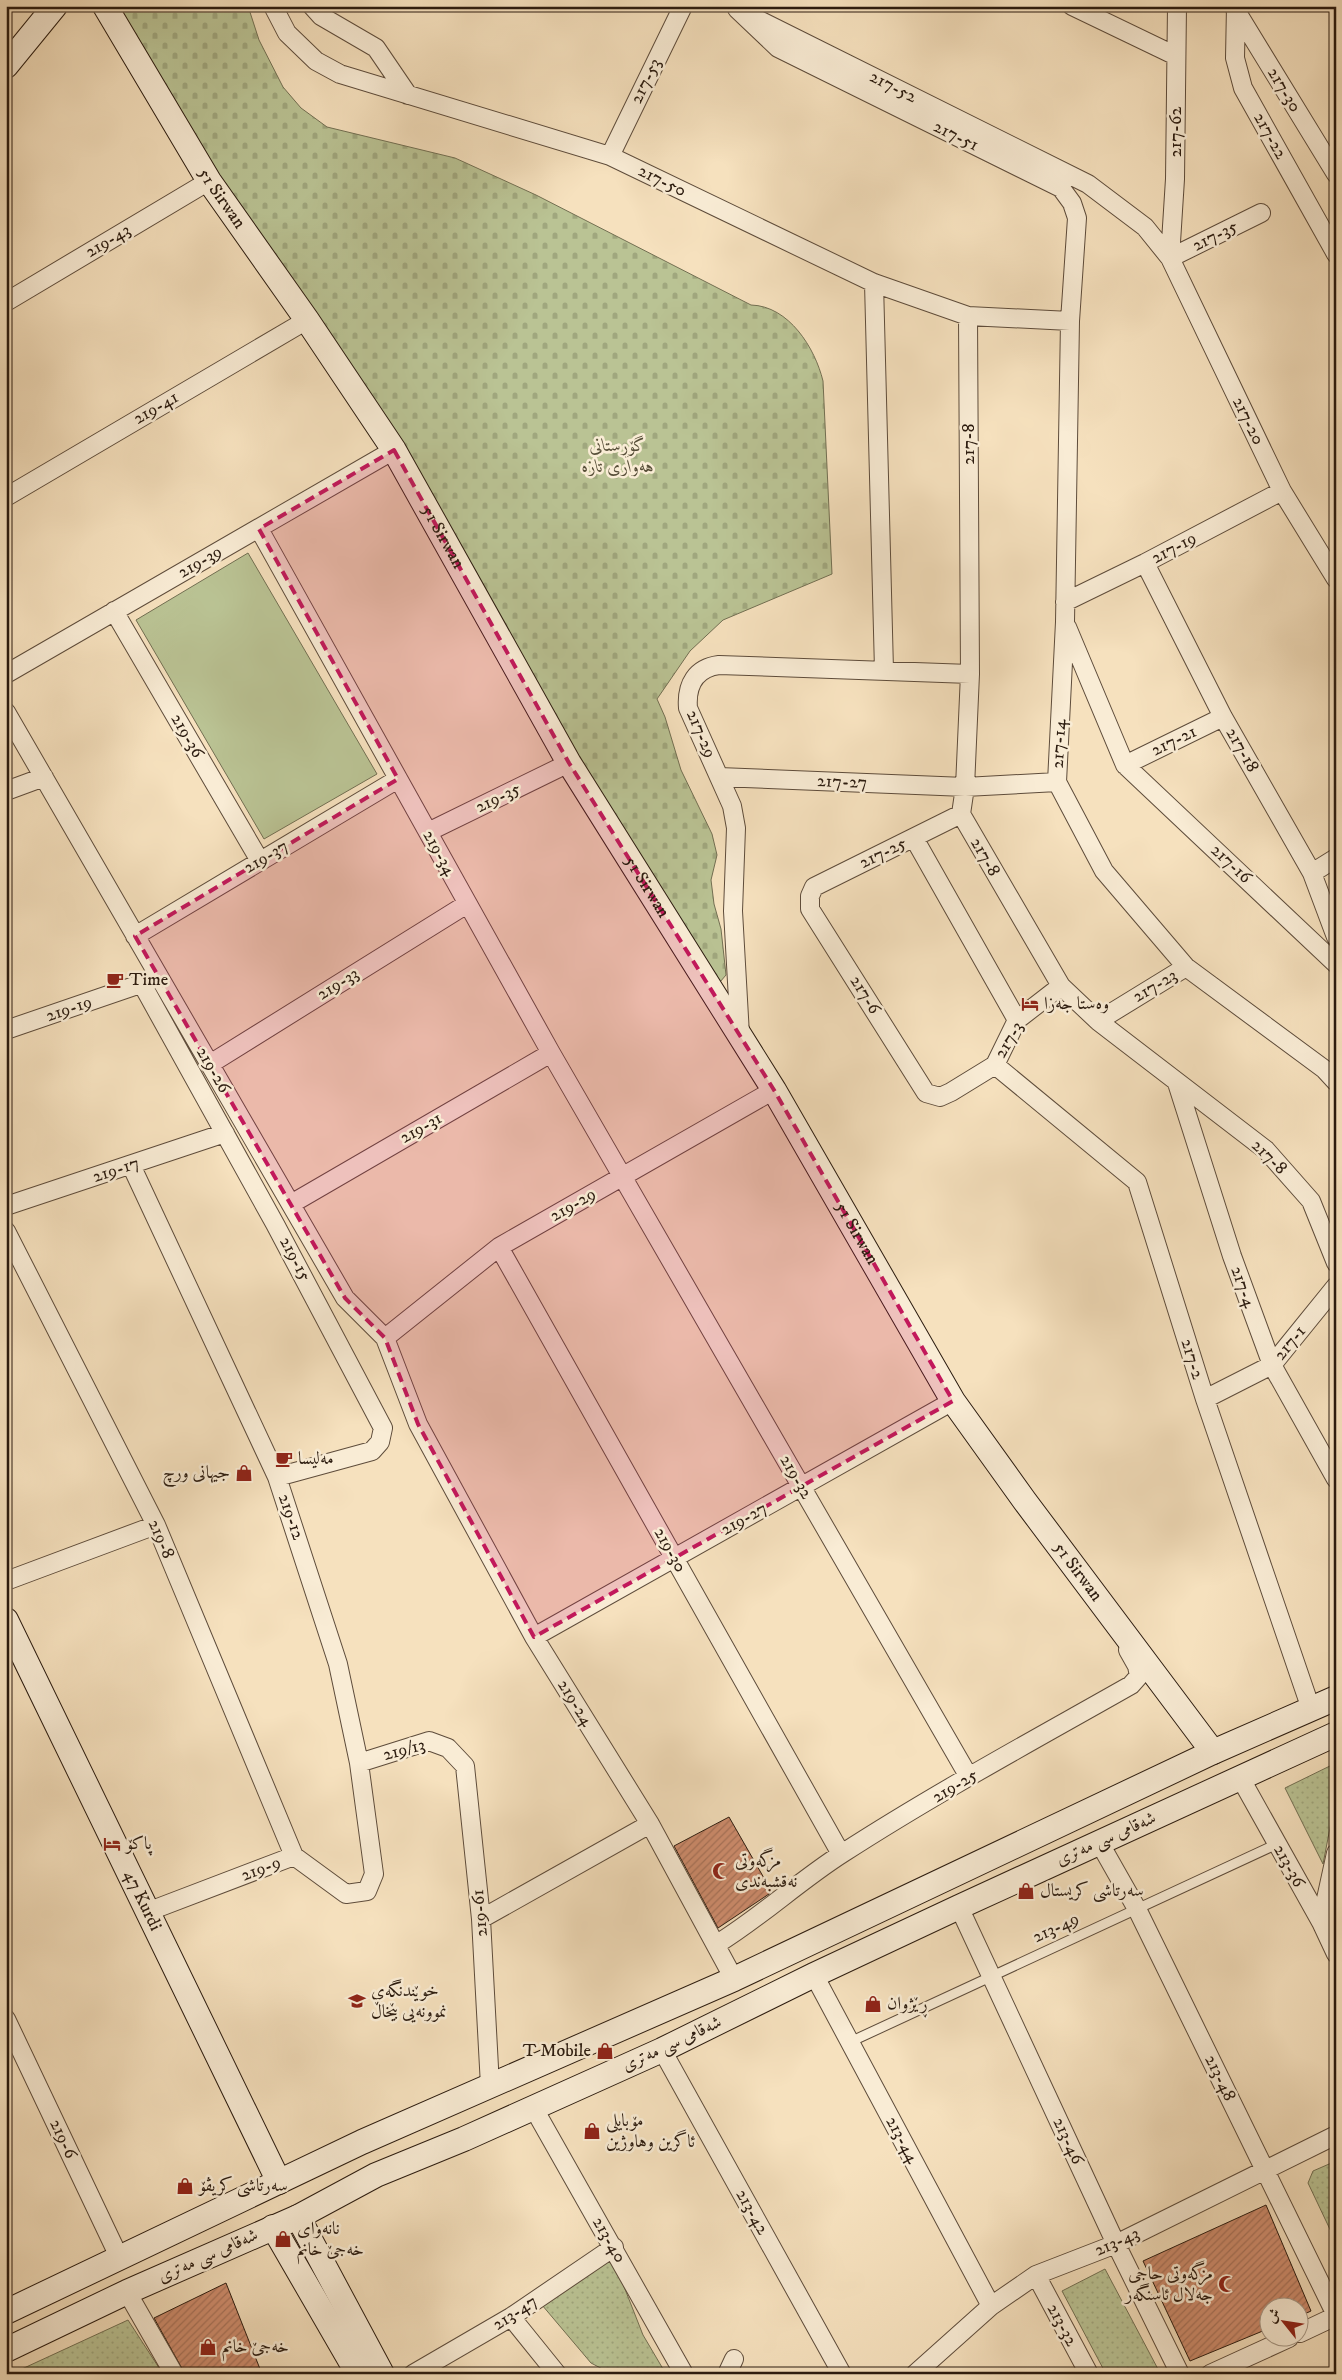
<svg xmlns="http://www.w3.org/2000/svg" width="1342" height="2380" font-family="'IM FELL DW Pica',Amiri,serif">
<defs>
<pattern id="cemetery-stones" width="16" height="16" patternUnits="userSpaceOnUse" patternTransform="scale(1.25)"><rect width="16" height="16" fill="#bac394"/><path d="M2 7V4a2 2 0 0 1 4 0v3zM10 15v-3a2 2 0 0 1 4 0v3z" fill="#a0a77e"/></pattern>
<pattern id="park-dots" width="8" height="8" patternUnits="userSpaceOnUse" patternTransform="scale(1.25)"><rect width="8" height="8" fill="#bac394"/><path d="M2 2h.1M6 6h.1" fill="none" stroke="#a0a77e" stroke-width="1.8" stroke-linecap="round"/></pattern>
<pattern id="building-hatch" width="6" height="6" patternUnits="userSpaceOnUse" patternTransform="scale(1.25)"><rect width="6" height="6" fill="#cf8d6e"/><path d="M-1 1l2-2M0 6l6-6M5 7l2-2" fill="none" stroke="#a87259"/></pattern>
</defs>
<rect width="100%" height="100%" fill="#f6e1be"/>
<filter id="stains"><feTurbulence type="fractalNoise" baseFrequency=".004" numOctaves="4"/><feColorMatrix values="0 0 0 0 .2 0 0 0 0 .09 0 0 0 0 .02 0 0 0 .5 -.17"/></filter>
<radialGradient id="worn" r=".72"><stop offset=".6" stop-color="#630" stop-opacity="0"/><stop offset="1" stop-color="#630" stop-opacity=".3"/></radialGradient>
<path fill="url(#cemetery-stones)" stroke="#726f52" d="M 107,6 L 248,6 L 259,40 L 283,87 L 301,108 L 327,127 L 455,158 L 536,195 L 751,305 C 789,306 815,348 823,381 L 832,574 L 723,620 L 690,651 L 657,699 L 665,717 L 681,770 L 712,834 L 717,855 L 711,880 L 714,904 L 721,929 L 726,975 L 714,989 L 335,354 Z"/>
<path fill="url(#park-dots)" stroke="#726f52" d="M 1336,1763 L 1336,1797 L 1323,1864 L 1285,1788 Z
M 1336,2161 L 1336,2242 L 1308,2183 L 1313,2171 Z
M 612,2256 L 643,2335 L 666,2374 L 612,2374 L 591,2363 L 542,2305 Z
M 1105,2269 L 1159,2371 L 1153,2374 L 1106,2374 L 1062,2291 Z
M 128,2320 L 163,2374 L 11,2374 Z"/>
<path fill="#bac394" stroke="#726f52" d="M 248,553 L 377,774 L 264,839 L 136,620 Z"/>
<path fill="url(#building-hatch)" stroke="#2b1b0f" d="M 729,1817 L 772,1892 L 718,1928 L 674,1846 Z
M 1266,2205 L 1311,2311 L 1300,2316 L 1300,2308 L 1270,2308 L 1270,2328 L 1190,2361 L 1143,2261 Z
M 226,2283 L 262,2374 L 185,2374 L 154,2318 Z"/>
<g fill="none" stroke-linecap="round" stroke-linejoin="round">
<g stroke="#5e4c3b" stroke-width="11">
<path id="lane" d="M 850,2042 L 1277,1844"/>
</g>
<g stroke="#5e4c3b" stroke-width="20">
<path id="street" d="M 273,6 L 287,33 L 316,61 L 340,74 L 610,156 L 874,283 L 968,316 L 1070,321
M 312,6 L 321,16 L 376,48 L 408,95
M 739,6 L 737,9 L 778,48 L 1061,188 L 1072,203 L 1077,218 L 1070,321 L 1065,622 L 1057,782 L 1104,871 L 1186,967 L 1324,1069 L 1336,1082
M 1072,6 L 1176,56
M 1236,6 L 1235,58 L 1243,88 L 1336,254
M 1235,9 L 1336,174
M 753,17 L 1088,184 L 1145,227 L 1170,258 L 1282,491 L 1336,579
M 610,156 L 683,6
M 1170,258 L 1175,179 L 1177,6
M 1170,258 L 1261,213
M 874,283 L 884,670
M 6,302 L 209,181
M 968,316 L 970,674 L 965,787 L 961,814 L 1061,986 L 1098,1021 L 1266,1150 L 1311,1201 L 1336,1263
M 6,497 L 307,320
M 259,529 L 551,1053 L 969,1777
M 1145,563 L 1223,717 L 1312,873 L 1336,937
M 1065,602 L 1145,563 L 1282,491
M 114,611 L 260,861
M 1067,627 L 1125,765 L 1336,964
M 6,674 L 394,450
M 6,712 L 345,1298 L 385,1338 L 418,1424 L 534,1637 L 650,1824 L 734,1979
M 1125,765 L 1223,717
M 719,777 L 965,787 L 1057,782
M 6,791 L 44,777
M 961,814 L 814,887 L 810,896 L 810,909 L 926,1093 L 940,1097 L 951,1092 L 995,1065 L 1017,1020 L 1061,986
M 428,832 L 569,763
M 914,838 L 1017,1020
M 1312,873 L 1336,858
M 135,936 L 398,779
M 142,984 L 275,1224 L 383,1428 L 380,1442 L 372,1451 L 277,1477
M 1098,1021 L 1186,967
M 6,1030 L 152,980
M 740,1035 L 733,911 L 736,828 L 732,806 L 688,708 C 686,684 696,668 719,665 L 970,674
M 210,1064 L 467,904
M 995,1065 L 1137,1182 L 1205,1399 L 1311,1709
M 1177,1083 L 1232,1256 L 1272,1365 L 1336,1479
M 131,1165 L 277,1477 L 338,1664 L 359,1763 L 374,1874 L 367,1891 L 346,1894 L 294,1856 L 147,1912
M 291,1204 L 551,1053
M 6,1206 L 225,1133
M 6,1231 L 156,1525 L 294,1856
M 499,1247 L 841,1854
M 385,1338 L 499,1247 L 774,1090
M 1205,1399 L 1272,1365 L 1336,1286
M 6,1581 L 156,1525
M 534,1637 L 953,1401
M 359,1763 L 429,1741 L 448,1748 L 465,1766 L 481,1919 L 490,2086
M 1241,1779 L 1321,1922 L 1336,1954
M 1099,1842 L 1137,1909 L 1336,2315
M 959,1907 L 1116,2244 L 1180,2374
M 481,1919 L 650,1824
M 1321,1922 L 1336,1853
M 717,1944 C 761,1917 799,1881 843,1853 C 936,1793 1034,1740 1131,1685 L 1139,1676 L 1137,1666 L 1128,1650
M 814,1975 L 991,2306
M 6,2019 L 120,2259
M 662,2050 L 842,2374
M 533,2107 L 684,2374
M 1036,2275 L 1089,2374
M 127,2292 L 174,2374
M 511,2317 L 557,2374
M 1300,2333 L 1336,2316
M 413,2374 L 511,2317 L 614,2247
M 727,2374 L 734,2359
M 915,2374 L 991,2306 L 1036,2275 L 1116,2244 L 1336,2135
M 1210,2374 L 1289,2338"/>
</g>
<g stroke="#2b1b0f" stroke-width="26">
<g id="secondary">
<path id="s1" d="M 105,6 L 209,181 L 307,320 L 394,450 L 569,763 L 774,1090 L 953,1401 L 1024,1500 L 1213,1752"/>
<path d="M 6,66 L 55,6"/>
<path id="s2" d="M 6,1620 L 279,2182"/>
<path d="M 298,2217 L 382,2374"/>
<path d="M 273,2227 L 358,2374"/>
<path d="M 6,2312 L 362,2142 L 734,1979 L 1213,1752 L 1336,1698"/>
<path d="M 6,2350 L 127,2292 L 298,2217 L 376,2175 L 464,2139 L 662,2050 L 814,1975 L 959,1907 L 1336,1734"/>
</g>
</g>
<use href="#lane" stroke="#f9ecd5" stroke-width="9"/>
<use href="#street" stroke="#f9ecd5" stroke-width="18"/>
<use href="#secondary" stroke="#f9ecd5" stroke-width="24"/>
</g>
<path fill="#c2185b" fill-opacity="0.2" stroke="#c2185b" stroke-width="4" stroke-dasharray="10 6" stroke-linejoin="round" d="M 394,450 L 569,763 L 774,1090 L 953,1401 L 534,1637 L 418,1424 L 385,1338 L 345,1298 L 135,936 L 398,779 L 259,529 Z"/>
<defs>
<g id="cafe-bare" transform="scale(1.35)"><path d="M-5.5-4.5H6V0H3Q3 3.5 0 3.5H-2.5Q-5.5 3.5-5.5 0ZM3-3.2v2h1.7v-2ZM-6 4.5H4V6H-6Z" fill="#8f2418" stroke="#f9ecd5" stroke-width="2.5" paint-order="stroke"/></g>
<g id="hotel-bare" transform="scale(1.35)"><path d="M-6-4.5h1.5V1H6V5H4.5V3h-9V5H-6ZM-4 0a1.8 1.8 0 1 1 3.6 0ZM.5 0V-2.5h3Q6-2.5 6 0Z" fill="#8f2418" stroke="#f9ecd5" stroke-width="2.5" paint-order="stroke"/></g>
<g id="shop-bare" transform="scale(1.35)"><path d="M-5-2.5h2.3a2.7 3.5 0 0 1 5.4 0H5L5.5 6h-11ZM-1.5-2.5h3a1.5 2.3 0 0 0-3 0Z" fill="#8f2418" stroke="#f9ecd5" stroke-width="2.5" paint-order="stroke"/></g>
<g id="mosque-bare" transform="scale(1.35)"><path d="M3.5-4.9A6 6 0 1 0 3.5 4.9A5 5 0 1 1 3.5-4.9Z" fill="#8f2418" stroke="#f9ecd5" stroke-width="2.5" paint-order="stroke"/></g>
<g id="school-bare" transform="scale(1.35)"><path d="M0-5L7-2L0 1L-7-2ZM-4 1L0 2.5L4 1V4Q0 6-4 4Z" fill="#8f2418" stroke="#f9ecd5" stroke-width="2.5" paint-order="stroke"/></g>
</defs>
<g fill-rule="evenodd">
<use href="#cafe-bare" x="115" y="980"/>
<use href="#hotel-bare" x="1030" y="1004"/>
<use href="#cafe-bare" x="284" y="1459"/>
<use href="#shop-bare" x="244" y="1473"/>
<use href="#hotel-bare" x="112" y="1844"/>
<use href="#mosque-bare" x="721" y="1871"/>
<use href="#shop-bare" x="1026" y="1891"/>
<use href="#school-bare" x="357" y="2001"/>
<use href="#shop-bare" x="873" y="2004"/>
<use href="#shop-bare" x="605" y="2051"/>
<use href="#shop-bare" x="592" y="2131"/>
<use href="#shop-bare" x="185" y="2186"/>
<use href="#shop-bare" x="283" y="2239"/>
<use href="#mosque-bare" x="1227" y="2284"/>
<use href="#shop-bare" x="208" y="2347"/>
</g>
<g text-anchor="middle" dominant-baseline="central" stroke-width="5" stroke-linejoin="round" paint-order="stroke">
<g font-size="18" fill="#2b1b0f" stroke="#f9ecd5">
<text transform="translate(646 81) rotate(-64)">217-53</text>
<text transform="translate(893 87) rotate(27)">217-52</text>
<text transform="translate(1284 90) rotate(59)">217-30</text>
<text transform="translate(1176 132) rotate(-90)">217-62</text>
<text transform="translate(956 136) rotate(26)">217-51</text>
<text transform="translate(1270 136) rotate(61)">217-22</text>
<text transform="translate(662 181) rotate(26)">217-50</text>
<text stroke="none"><textPath href="#s1" startOffset="225">51 Sirwan</textPath></text>
<text transform="translate(1215 236) rotate(-27)">217-35</text>
<text transform="translate(108 241) rotate(-31)">219-43</text>
<text transform="translate(156 408) rotate(-30)">219-41</text>
<text transform="translate(1248 421) rotate(64)">217-20</text>
<text transform="translate(969 444) rotate(-90)">217-8</text>
<text stroke="none"><textPath href="#s1" startOffset="630">51 Sirwan</textPath></text>
<text transform="translate(1174 548) rotate(-28)">217-19</text>
<text transform="translate(200 562) rotate(-30)">219-39</text>
<text transform="translate(701 734) rotate(67)">217-29</text>
<text transform="translate(187 736) rotate(60)">219-36</text>
<text transform="translate(1174 741) rotate(-26)">217-21</text>
<text transform="translate(1059 744) rotate(-87)">217-14</text>
<text transform="translate(1242 750) rotate(60)">217-18</text>
<text transform="translate(842 782) rotate(2)">217-27</text>
<text transform="translate(498 798) rotate(-26)">219-35</text>
<text transform="translate(439 853) rotate(61)">219-34</text>
<text transform="translate(883 853) rotate(-26)">217-25</text>
<text transform="translate(266 857) rotate(-31)">219-37</text>
<text transform="translate(985 857) rotate(60)">217-8</text>
<text transform="translate(1231 864) rotate(43)">217-16</text>
<text stroke="none"><textPath href="#s1" startOffset="1035">51 Sirwan</textPath></text>
<text transform="translate(338 984) rotate(-32)">219-33</text>
<text transform="translate(1155 986) rotate(-31)">217-23</text>
<text transform="translate(865 995) rotate(58)">217-6</text>
<text transform="translate(69 1009) rotate(-19)">219-19</text>
<text transform="translate(1009 1040) rotate(-60)">217-3</text>
<text transform="translate(213 1070) rotate(60)">219-26</text>
<text transform="translate(421 1128) rotate(-30)">219-31</text>
<text transform="translate(1269 1157) rotate(44)">217-8</text>
<text transform="translate(116 1170) rotate(-18)">219-17</text>
<text transform="translate(573 1205) rotate(-30)">219-29</text>
<text stroke="none"><textPath href="#s1" startOffset="1440">51 Sirwan</textPath></text>
<text transform="translate(295 1259) rotate(62)">219-15</text>
<text transform="translate(1243 1287) rotate(70)">217-4</text>
<text transform="translate(1290 1343) rotate(-51)">217-1</text>
<text transform="translate(1192 1359) rotate(73)">217-2</text>
<text transform="translate(796 1477) rotate(60)">219-32</text>
<text transform="translate(291 1517) rotate(71)">219-12</text>
<text transform="translate(744 1519) rotate(-29)">219-27</text>
<text transform="translate(161 1539) rotate(66)">219-8</text>
<text transform="translate(670 1550) rotate(61)">219-30</text>
<text stroke="none"><textPath href="#s1" startOffset="1845">51 Sirwan</textPath></text>
<text transform="translate(575 1703) rotate(58)">219-24</text>
<text transform="translate(404 1750) rotate(-15)">219/13</text>
<text transform="translate(955 1786) rotate(-31)">219-25</text>
<text transform="translate(1106 1839) rotate(-24)">شەقامی سی مەتری</text>
<text transform="translate(1289 1866) rotate(61)">213-36</text>
<text transform="translate(261 1869) rotate(-21)">219-9</text>
<text stroke="none"><textPath href="#s2" startOffset="312">47 Kurdi</textPath></text>
<text transform="translate(480 1913) rotate(-95)">219-61</text>
<text transform="translate(1056 1928) rotate(-25)">213-49</text>
<text transform="translate(672 2044) rotate(-25)">شەقامی سی مەتری</text>
<text transform="translate(1220 2078) rotate(64)">213-48</text>
<text transform="translate(63 2139) rotate(65)">219-6</text>
<text transform="translate(902 2140) rotate(62)">213-44</text>
<text transform="translate(1068 2141) rotate(65)">213-46</text>
<text transform="translate(752 2212) rotate(61)">213-42</text>
<text transform="translate(609 2240) rotate(60)">213-40</text>
<text transform="translate(1117 2242) rotate(-24)">213-43</text>
<text transform="translate(208 2256) rotate(-24)">شەقامی سی مەتری</text>
<text transform="translate(515 2313) rotate(-33)">213-47</text>
<text transform="translate(1062 2325) rotate(62)">213-32</text>
</g>
<g font-size="18" font-style="italic" fill="#564d37" stroke="#f9ecd5">
<text x="618" y="446">گۆڕستانی<tspan x="618" dy="21">هەواری تازە</tspan></text>
</g>
<g font-size="18" fill="#2b1b0f" stroke="#f9ecd5" text-anchor="start">
<text x="129" y="980">Time</text>
<text x="1044" y="1004">وەستا جەزا</text>
<text x="298" y="1459">مەلیسا</text>
<text x="230" y="1473" text-anchor="end">جیهانی ورچ</text>
<text x="126" y="1844">پاکۆ</text>
<text x="735" y="1861">مزگەوتی<tspan x="735" dy="21">نەقشبەندی</tspan></text>
<text x="1040" y="1891">سەرتاشی کریستال</text>
<text x="371" y="1991">خوێندنگەی<tspan x="371" dy="21">نموونەیی بێخاڵ</tspan></text>
<text x="887" y="2004">ڕێژوان</text>
<text x="591" y="2051" text-anchor="end">T Mobile</text>
<text x="606" y="2121">مۆبایلی<tspan x="606" dy="21">ئاگرین وهاوژین</tspan></text>
<text x="199" y="2186">سەرتاشی کریڤۆ</text>
<text x="297" y="2229">نانەوای<tspan x="297" dy="21">خەجێ خانم</tspan></text>
<text x="1213" y="2274" text-anchor="end">مزگەوتی حاجی<tspan x="1213" dy="21">جەلال ئاسنگەر</tspan></text>
<text x="222" y="2347">خەجێ خانم</text>
</g>
</g>
<rect width="1342" height="2380" fill="none" stroke="#f6e1be" stroke-width="25"/>
<rect x="8" y="8" width="1327" height="2365" fill="none" stroke="#2b1b0f" stroke-width="2.5"/>
<rect x="12" y="12" width="1317" height="2355" fill="none" stroke="#2b1b0f"/>
<g transform="translate(1284 2322) rotate(300)"><circle r="24" fill="#f9ecd5" stroke="#a79886"/>
<path d="M0-4L9 19L0 12L-9 19Z" fill="#8f2418"/>
<text y="-8" font-size="14" font-weight="bold" text-anchor="middle" fill="#2b1b0f">ش</text>
</g>
<rect width="100%" height="100%" filter="url(#stains)"/>
<rect width="100%" height="100%" fill="url(#worn)"/>
</svg>
